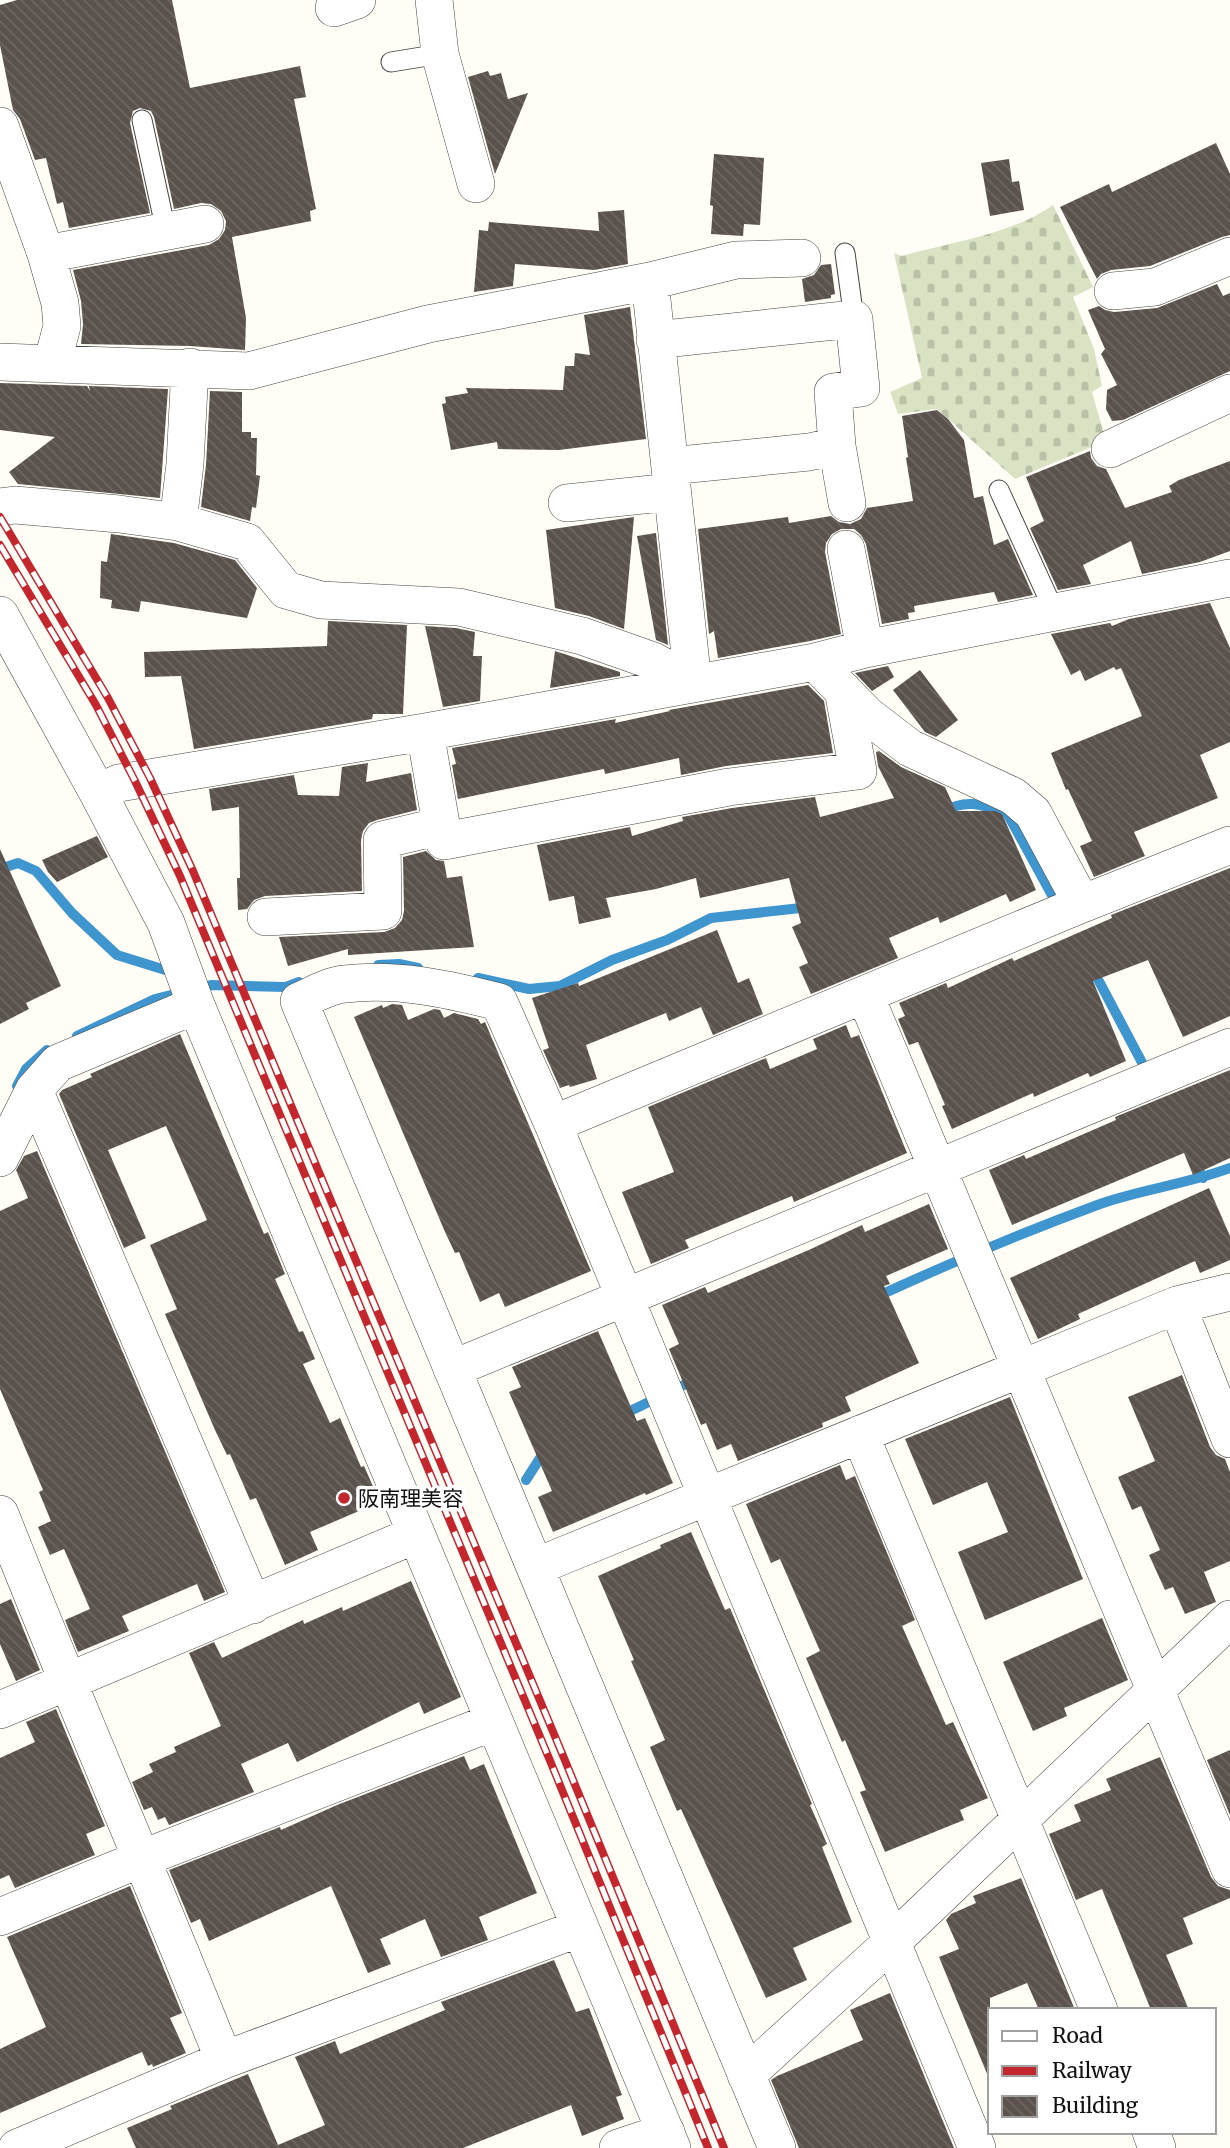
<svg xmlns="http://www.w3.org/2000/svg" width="1230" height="2148" font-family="Merriweather,'Noto Sans JP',serif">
<defs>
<pattern id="cemetery-stones" width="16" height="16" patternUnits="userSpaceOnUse" patternTransform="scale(1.75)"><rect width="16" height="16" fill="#d9e3c4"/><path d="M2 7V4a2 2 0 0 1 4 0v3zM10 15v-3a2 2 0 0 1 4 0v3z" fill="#b9c2a7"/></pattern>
<pattern id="building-back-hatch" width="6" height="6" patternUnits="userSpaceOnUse" patternTransform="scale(1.75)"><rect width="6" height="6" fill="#5a524d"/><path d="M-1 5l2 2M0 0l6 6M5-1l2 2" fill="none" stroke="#6d6662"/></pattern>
</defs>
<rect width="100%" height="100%" fill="#fffdf5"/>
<path fill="url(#cemetery-stones)" d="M 1053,205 L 1093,287 L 1073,297 L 1094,349 L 1102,386 L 1092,392 L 1106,441 L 1015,479 L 937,409 L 898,414 L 890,392 L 922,378 L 894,253 L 901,256 C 949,243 1013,234 1053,205 Z"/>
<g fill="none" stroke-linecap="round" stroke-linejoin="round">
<path stroke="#3f96cf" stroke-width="10" d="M 943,812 C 966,798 983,805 1007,813 L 1058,906
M 0,869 L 18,863 L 36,871 L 72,913 L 117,955 L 175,973
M 378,965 L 399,964 L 418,968
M 1092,968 L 1147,1072
M 478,978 L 529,989 L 560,986 L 612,960 L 667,940 L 711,918 L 810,907
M 77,1036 L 155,999 L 211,985 L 286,987 L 299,982
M 17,1086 L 26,1069 L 47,1050
M 1195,1163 L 1203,1178
M 876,1297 C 950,1263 1024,1232 1100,1204 C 1142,1189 1188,1184 1230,1168
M 622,1415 L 694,1380
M 526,1480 L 542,1455 L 546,1453"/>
</g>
<path fill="url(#building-back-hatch)" d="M 17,0 L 172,0 L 190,88 L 300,66 L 306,97 L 294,99 L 316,209 L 310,211 L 311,221 L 232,237 L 246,318 L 245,350 L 190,346 L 81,344 L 83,324 L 81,301 L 73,270 L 209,245 L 219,239 L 225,230 L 226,221 L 221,211 L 211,204 L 201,203 L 174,209 L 154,117 L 151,111 L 140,108 L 133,111 L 130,123 L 150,213 L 69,228 L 63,202 L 57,204 L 46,158 L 35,160 L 20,119 L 13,110 L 0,45 L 0,5 Z
M 488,71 L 490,76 L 501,73 L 508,99 L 528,93 L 495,174 L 468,77 Z
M 1216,143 L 1230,174 L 1230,235 L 1222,237 L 1150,266 L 1111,270 L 1101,274 L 1097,279 L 1060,207 L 1109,184 L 1112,192 Z
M 714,154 L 764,158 L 760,225 L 744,224 L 743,236 L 711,234 L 713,206 L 710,205 Z
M 1009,159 L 1012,182 L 1019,181 L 1024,210 L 990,216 L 981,163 Z
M 624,210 L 628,264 L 594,270 L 515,264 L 513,286 L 474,292 L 479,230 L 488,231 L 489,222 L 599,231 L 598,212 Z
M 831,264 L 835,294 L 831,295 L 831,298 L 805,302 L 802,279 L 814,275 L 821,265 Z
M 1217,284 L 1223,296 L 1230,293 L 1230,371 L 1123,420 L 1112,421 L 1106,409 L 1107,390 L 1117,385 L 1101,354 L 1105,349 L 1088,310 L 1099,306 L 1105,310 L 1114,312 L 1157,308 Z
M 630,307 L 646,439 L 559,450 L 498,449 L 497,442 L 451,450 L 442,404 L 446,403 L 445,397 L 468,393 L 466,388 L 563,390 L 565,366 L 574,366 L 575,353 L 590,355 L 584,315 Z
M 0,383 L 87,386 L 90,391 L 89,386 L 168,389 L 160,498 L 18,484 L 9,472 L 55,437 L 0,430 Z
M 210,391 L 242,392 L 242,432 L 251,432 L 251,438 L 257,438 L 256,475 L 260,476 L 256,508 L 252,507 L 250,521 L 201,507 L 206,465 Z
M 937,410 L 948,419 L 964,440 L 974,498 L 983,496 L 994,545 L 1008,539 L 1033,595 L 998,602 L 994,592 L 914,606 L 915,612 L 908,613 L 909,619 L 882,624 L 866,544 L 861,535 L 854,529 L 841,529 L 832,534 L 826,543 L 825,552 L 841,634 L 810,641 L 718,658 L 714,631 L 709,634 L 698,529 L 788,517 L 789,523 L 831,516 L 839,522 L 850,524 L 861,519 L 867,508 L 913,501 L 906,458 L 908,457 L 902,416 Z
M 1090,451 L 1091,458 L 1097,466 L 1106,469 L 1125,508 L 1172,492 L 1169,486 L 1179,480 L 1230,461 L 1230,551 L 1200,562 L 1142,574 L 1131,541 L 1083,565 L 1091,584 L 1058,590 L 1030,528 L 1044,521 L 1026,477 Z
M 634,517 L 624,629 L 589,616 L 555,608 L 546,530 Z
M 656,533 L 668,645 L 656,640 L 637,536 Z
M 111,534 L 174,543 L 235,560 L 257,588 L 247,618 L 141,601 L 139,612 L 111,608 L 112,600 L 100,598 L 101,561 L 107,562 Z
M 1210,603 L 1230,648 L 1230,742 L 1200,755 L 1218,798 L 1134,832 L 1145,856 L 1094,877 L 1080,846 L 1092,841 L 1068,789 L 1066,790 L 1051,753 L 1142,716 L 1121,668 L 1116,670 L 1114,667 L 1085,681 L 1080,670 L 1071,675 L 1051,634 L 1110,623 L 1112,626 L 1129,619 Z
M 328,621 L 407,625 L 403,714 L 373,714 L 372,719 L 194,749 L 181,676 L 145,677 L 144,652 L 327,646 Z
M 425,626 L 456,628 L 475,632 L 473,656 L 482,656 L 480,701 L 443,707 Z
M 555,651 L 620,672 L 620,676 L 550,688 Z
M 888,666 L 894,677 L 872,691 L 855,673 Z
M 920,670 L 958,720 L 936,737 L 925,732 L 893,690 Z
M 808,685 L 824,701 L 833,753 L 726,766 L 681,775 L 679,758 L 605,774 L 604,769 L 458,799 L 452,765 L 456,764 L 452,748 L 616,719 L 615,723 L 670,711 L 669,710 Z
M 879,751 L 901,767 L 945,787 L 956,811 L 995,811 L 1002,814 L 1036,890 L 1010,902 L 1006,894 L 940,923 L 938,917 L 889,938 L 898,958 L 811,994 L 799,967 L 808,963 L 792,927 L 801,923 L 789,878 L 700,898 L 696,878 L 656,889 L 606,898 L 611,917 L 579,924 L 574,896 L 549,901 L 537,845 L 630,827 L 632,836 L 683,821 L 682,817 L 732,808 L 815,797 L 820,817 L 894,798 L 878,766 L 876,752 Z
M 368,763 L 366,782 L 411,773 L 417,810 L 377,820 L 369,823 L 363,831 L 361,840 L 362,891 L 265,896 L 254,900 L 247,909 L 238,910 L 237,878 L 240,878 L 239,807 L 212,811 L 209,789 L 294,775 L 298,795 L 339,796 L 342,767 Z
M 97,836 L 108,857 L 57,882 L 48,872 L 42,860 Z
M 0,849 L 61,986 L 26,1003 L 29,1009 L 0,1024 Z
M 426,851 L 436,860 L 444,861 L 447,878 L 462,876 L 474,947 L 348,955 L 348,949 L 288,966 L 279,937 L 384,932 L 395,928 L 402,920 L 404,911 L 403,857 Z
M 1230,868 L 1230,1016 L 1183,1037 L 1148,960 L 1093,981 L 1126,1061 L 1090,1077 L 1088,1073 L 1034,1097 L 1033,1093 L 952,1129 L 942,1106 L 945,1105 L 918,1042 L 909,1045 L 898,1019 L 905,1016 L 899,1003 L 946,983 L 948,988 L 1012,958 L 1014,961 L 1112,918 L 1111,915 Z
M 717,930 L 738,983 L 749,978 L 763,1014 L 713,1035 L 701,1007 L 669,1021 L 666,1013 L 586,1045 L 597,1079 L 570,1087 L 569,1085 L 560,1088 L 543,1050 L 549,1048 L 532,998 L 578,983 L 579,986 Z
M 392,1004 L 402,1005 L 408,1020 L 434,1009 L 440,1010 L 444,1018 L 454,1013 L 478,1019 L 481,1024 L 485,1022 L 591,1271 L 505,1307 L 499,1293 L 480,1302 L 459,1252 L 455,1253 L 445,1232 L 354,1017 L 382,1005 L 383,1008 Z
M 846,1025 L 851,1038 L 859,1035 L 907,1153 L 794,1202 L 792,1196 L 685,1240 L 689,1248 L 651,1264 L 622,1192 L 674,1172 L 648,1107 L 766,1058 L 770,1069 L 817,1049 L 813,1039 Z
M 180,1034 L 264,1234 L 268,1232 L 285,1274 L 275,1279 L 299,1332 L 303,1331 L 315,1359 L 303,1364 L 330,1423 L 340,1418 L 361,1467 L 364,1466 L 380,1502 L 310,1532 L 318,1550 L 285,1565 L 256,1498 L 250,1500 L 230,1454 L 227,1455 L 215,1430 L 165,1314 L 177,1309 L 150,1245 L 207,1220 L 166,1126 L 108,1150 L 146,1238 L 124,1248 L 59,1094 L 62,1090 L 92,1077 L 90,1074 Z
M 1230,1070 L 1230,1158 L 1193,1175 L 1184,1153 L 1012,1225 L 989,1170 L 1024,1155 L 1026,1159 L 1116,1120 L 1115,1117 Z
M 37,1151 L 225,1592 L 204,1601 L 197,1584 L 122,1616 L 129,1631 L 78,1652 L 65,1620 L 90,1609 L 64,1549 L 50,1555 L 38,1527 L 51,1521 L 39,1492 L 43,1490 L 0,1389 L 0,1211 L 28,1198 L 16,1170 L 24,1156 Z
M 1209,1188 L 1230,1236 L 1230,1260 L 1200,1273 L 1195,1261 L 1078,1314 L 1080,1319 L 1038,1339 L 1010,1278 Z
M 929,1204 L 948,1249 L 886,1276 L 890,1284 L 884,1286 L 919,1363 L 845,1397 L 851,1411 L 822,1423 L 823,1427 L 738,1461 L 731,1444 L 717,1450 L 706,1423 L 701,1425 L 669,1349 L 679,1344 L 662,1305 L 705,1287 L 708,1293 L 811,1249 L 862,1225 L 865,1232 Z
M 598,1331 L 637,1421 L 645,1418 L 673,1483 L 646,1495 L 645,1493 L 553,1532 L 538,1497 L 552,1491 L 509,1392 L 521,1387 L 512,1367 Z
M 1182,1375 L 1210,1447 L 1216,1455 L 1225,1459 L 1230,1472 L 1230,1561 L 1204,1572 L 1216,1602 L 1185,1614 L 1173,1587 L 1165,1590 L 1149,1555 L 1160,1550 L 1141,1506 L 1132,1510 L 1118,1477 L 1155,1461 L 1128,1397 Z
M 1010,1397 L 1083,1579 L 985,1620 L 958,1552 L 1008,1532 L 987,1482 L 933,1505 L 905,1439 Z
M 840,1465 L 846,1480 L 855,1476 L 915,1620 L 902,1626 L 946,1725 L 953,1722 L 988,1798 L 960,1810 L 964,1820 L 885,1852 L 860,1792 L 866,1790 L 845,1740 L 842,1742 L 806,1658 L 820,1651 L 780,1559 L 771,1563 L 746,1504 Z
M 691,1532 L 725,1610 L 730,1608 L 812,1804 L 810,1805 L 827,1844 L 822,1847 L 852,1922 L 793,1948 L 807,1980 L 766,1998 L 681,1809 L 677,1811 L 650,1747 L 665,1740 L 631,1661 L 634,1660 L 598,1576 L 661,1548 L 660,1545 Z
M 411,1581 L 461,1697 L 424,1714 L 419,1702 L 297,1762 L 288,1743 L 241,1764 L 254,1792 L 169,1825 L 165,1817 L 158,1820 L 152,1807 L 144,1810 L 132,1782 L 153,1772 L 149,1764 L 176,1752 L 174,1747 L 221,1726 L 189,1653 L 214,1642 L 222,1658 L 303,1620 L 304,1624 L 342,1607 L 343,1611 Z
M 11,1599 L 40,1670 L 16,1681 L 0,1644 L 0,1604 Z
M 1102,1618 L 1128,1680 L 1064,1708 L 1067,1716 L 1033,1731 L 1003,1662 Z
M 56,1709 L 105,1826 L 86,1834 L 95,1855 L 15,1888 L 9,1875 L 0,1879 L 0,1758 L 35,1742 L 26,1722 Z
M 1230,1750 L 1230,1815 L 1207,1760 Z
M 464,1756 L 470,1770 L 484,1764 L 537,1893 L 479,1917 L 488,1940 L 441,1957 L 425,1919 L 380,1939 L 391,1964 L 368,1973 L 331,1886 L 209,1941 L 200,1919 L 191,1923 L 169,1870 L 280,1827 L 281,1830 L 337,1805 Z
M 1160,1757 L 1211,1877 L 1218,1886 L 1230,1890 L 1230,1898 L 1183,1918 L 1193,1944 L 1166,1955 L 1189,2010 L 1151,2010 L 1102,1889 L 1076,1900 L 1049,1834 L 1081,1821 L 1074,1805 L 1111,1790 L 1106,1779 Z
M 1021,1878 L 1075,2010 L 1039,2010 L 1027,1983 L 990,1998 L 990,2081 L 939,1957 L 959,1949 L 946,1920 L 951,1914 L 976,1903 L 973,1896 Z
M 130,1886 L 182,2013 L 170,2018 L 186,2053 L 153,2067 L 152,2064 L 148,2066 L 142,2052 L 0,2113 L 0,2049 L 46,2027 L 7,1937 Z
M 554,1960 L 576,2012 L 589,2008 L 622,2095 L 616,2097 L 624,2119 L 582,2136 L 571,2105 L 463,2148 L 136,2148 L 127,2128 L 172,2109 L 170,2106 L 248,2074 L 278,2145 L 325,2125 L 295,2057 L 335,2041 L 340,2054 L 445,2010 L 441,2002 Z
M 890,1993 L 954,2148 L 799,2148 L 771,2080 L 777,2076 L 863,2040 L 850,2010 Z"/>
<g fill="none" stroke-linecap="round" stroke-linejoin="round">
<g stroke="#444" stroke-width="21">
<path id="lane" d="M 391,62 L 440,54
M 142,120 L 166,231
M 845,253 L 854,319
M 999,490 L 1055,613"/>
</g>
<g stroke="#444" stroke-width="38">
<path id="street" d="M 434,0 L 440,54 L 476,184
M 334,8 L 357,0
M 0,126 L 46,254 L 205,224
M 46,254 L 60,303 L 62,326 L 52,364
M 650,281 L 693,683
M 1113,291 L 1155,287 L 1230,256
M 655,340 L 854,319 L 861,388 L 833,392 L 837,446 L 809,452 L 670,466
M 0,362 L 249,371 L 428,324 L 650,281 L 736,260 L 802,258
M 837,446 L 847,503
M 1110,449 L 1230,393
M 567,503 L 671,492
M 0,507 L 15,505 L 119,514 L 178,522 L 247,542 L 286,590 L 321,600 L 459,607 L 582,636 L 653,661 L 693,683
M 178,522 L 185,464 L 190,367
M 846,549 L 865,649
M 0,615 L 98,793 L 166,923 L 196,1005 L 672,2148
M 425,732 L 444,841 L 729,787 L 858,771 L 843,690
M 98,793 L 119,783 L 425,732 L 815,662 L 865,649 L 1230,578
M 1082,904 L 1230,845
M 266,917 L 383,911 L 382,840 L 441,826
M 865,995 L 1230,1869
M 34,1090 L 253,1605
M 553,1124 L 1082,904 L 1033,813 L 1013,796 L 910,748 L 867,715 L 815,662
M 0,1158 L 34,1090 L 58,1063 L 196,1005
M 1177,1305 L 1230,1439
M 452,1369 L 1230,1047
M 860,1434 L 1099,2010
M 0,1514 C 72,1697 151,1877 224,2060
M 535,1567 L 1177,1305 L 1230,1292
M 0,1710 L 415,1535
M 0,1917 L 143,1858 L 493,1722
M 746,2075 L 891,1943 L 1230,1619
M 1151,2132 L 1157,2148
M 17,2148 L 224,2060 L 580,1928
M 618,2148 L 666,2132
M 777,2148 L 299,1001 C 313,995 330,985 345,984 C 398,978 448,989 499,1002 L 553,1124 L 977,2148"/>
</g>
<use href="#lane" stroke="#fff" stroke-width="19"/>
<use href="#street" stroke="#fff" stroke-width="37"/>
<g stroke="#c4262e" stroke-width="8">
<path id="rail" d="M 0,517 L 108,698 L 150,778 L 193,871 L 564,1758 L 724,2148
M 0,545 L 96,705 L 135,781 L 180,876 L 551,1763 L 708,2148"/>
</g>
<use href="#rail" stroke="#fff" stroke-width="5" stroke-dasharray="16" stroke-linecap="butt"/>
</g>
<circle fill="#c4262e" stroke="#fff" stroke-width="2.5" cx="344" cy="1498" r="7"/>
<g text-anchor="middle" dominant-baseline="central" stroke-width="7" stroke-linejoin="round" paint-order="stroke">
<g font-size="21" fill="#111" stroke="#fff" text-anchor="start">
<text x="358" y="1498">阪南理美容</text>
</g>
</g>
<rect x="988" y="2008" width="228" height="126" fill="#ffffff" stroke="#a0a0a0" stroke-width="2"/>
<rect x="1002" y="2031" width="35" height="10" fill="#ffffff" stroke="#a0a0a0" stroke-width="2"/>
<text x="1052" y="2043" font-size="21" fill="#111111">Road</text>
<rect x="1002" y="2066" width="35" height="10" fill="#c4262e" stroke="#a0a0a0" stroke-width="2"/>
<text x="1052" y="2078" font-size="21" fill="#111111">Railway</text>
<rect x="1002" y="2096" width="35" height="21" fill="url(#building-back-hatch)" stroke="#a0a0a0" stroke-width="2"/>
<text x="1052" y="2113" font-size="21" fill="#111111">Building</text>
</svg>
